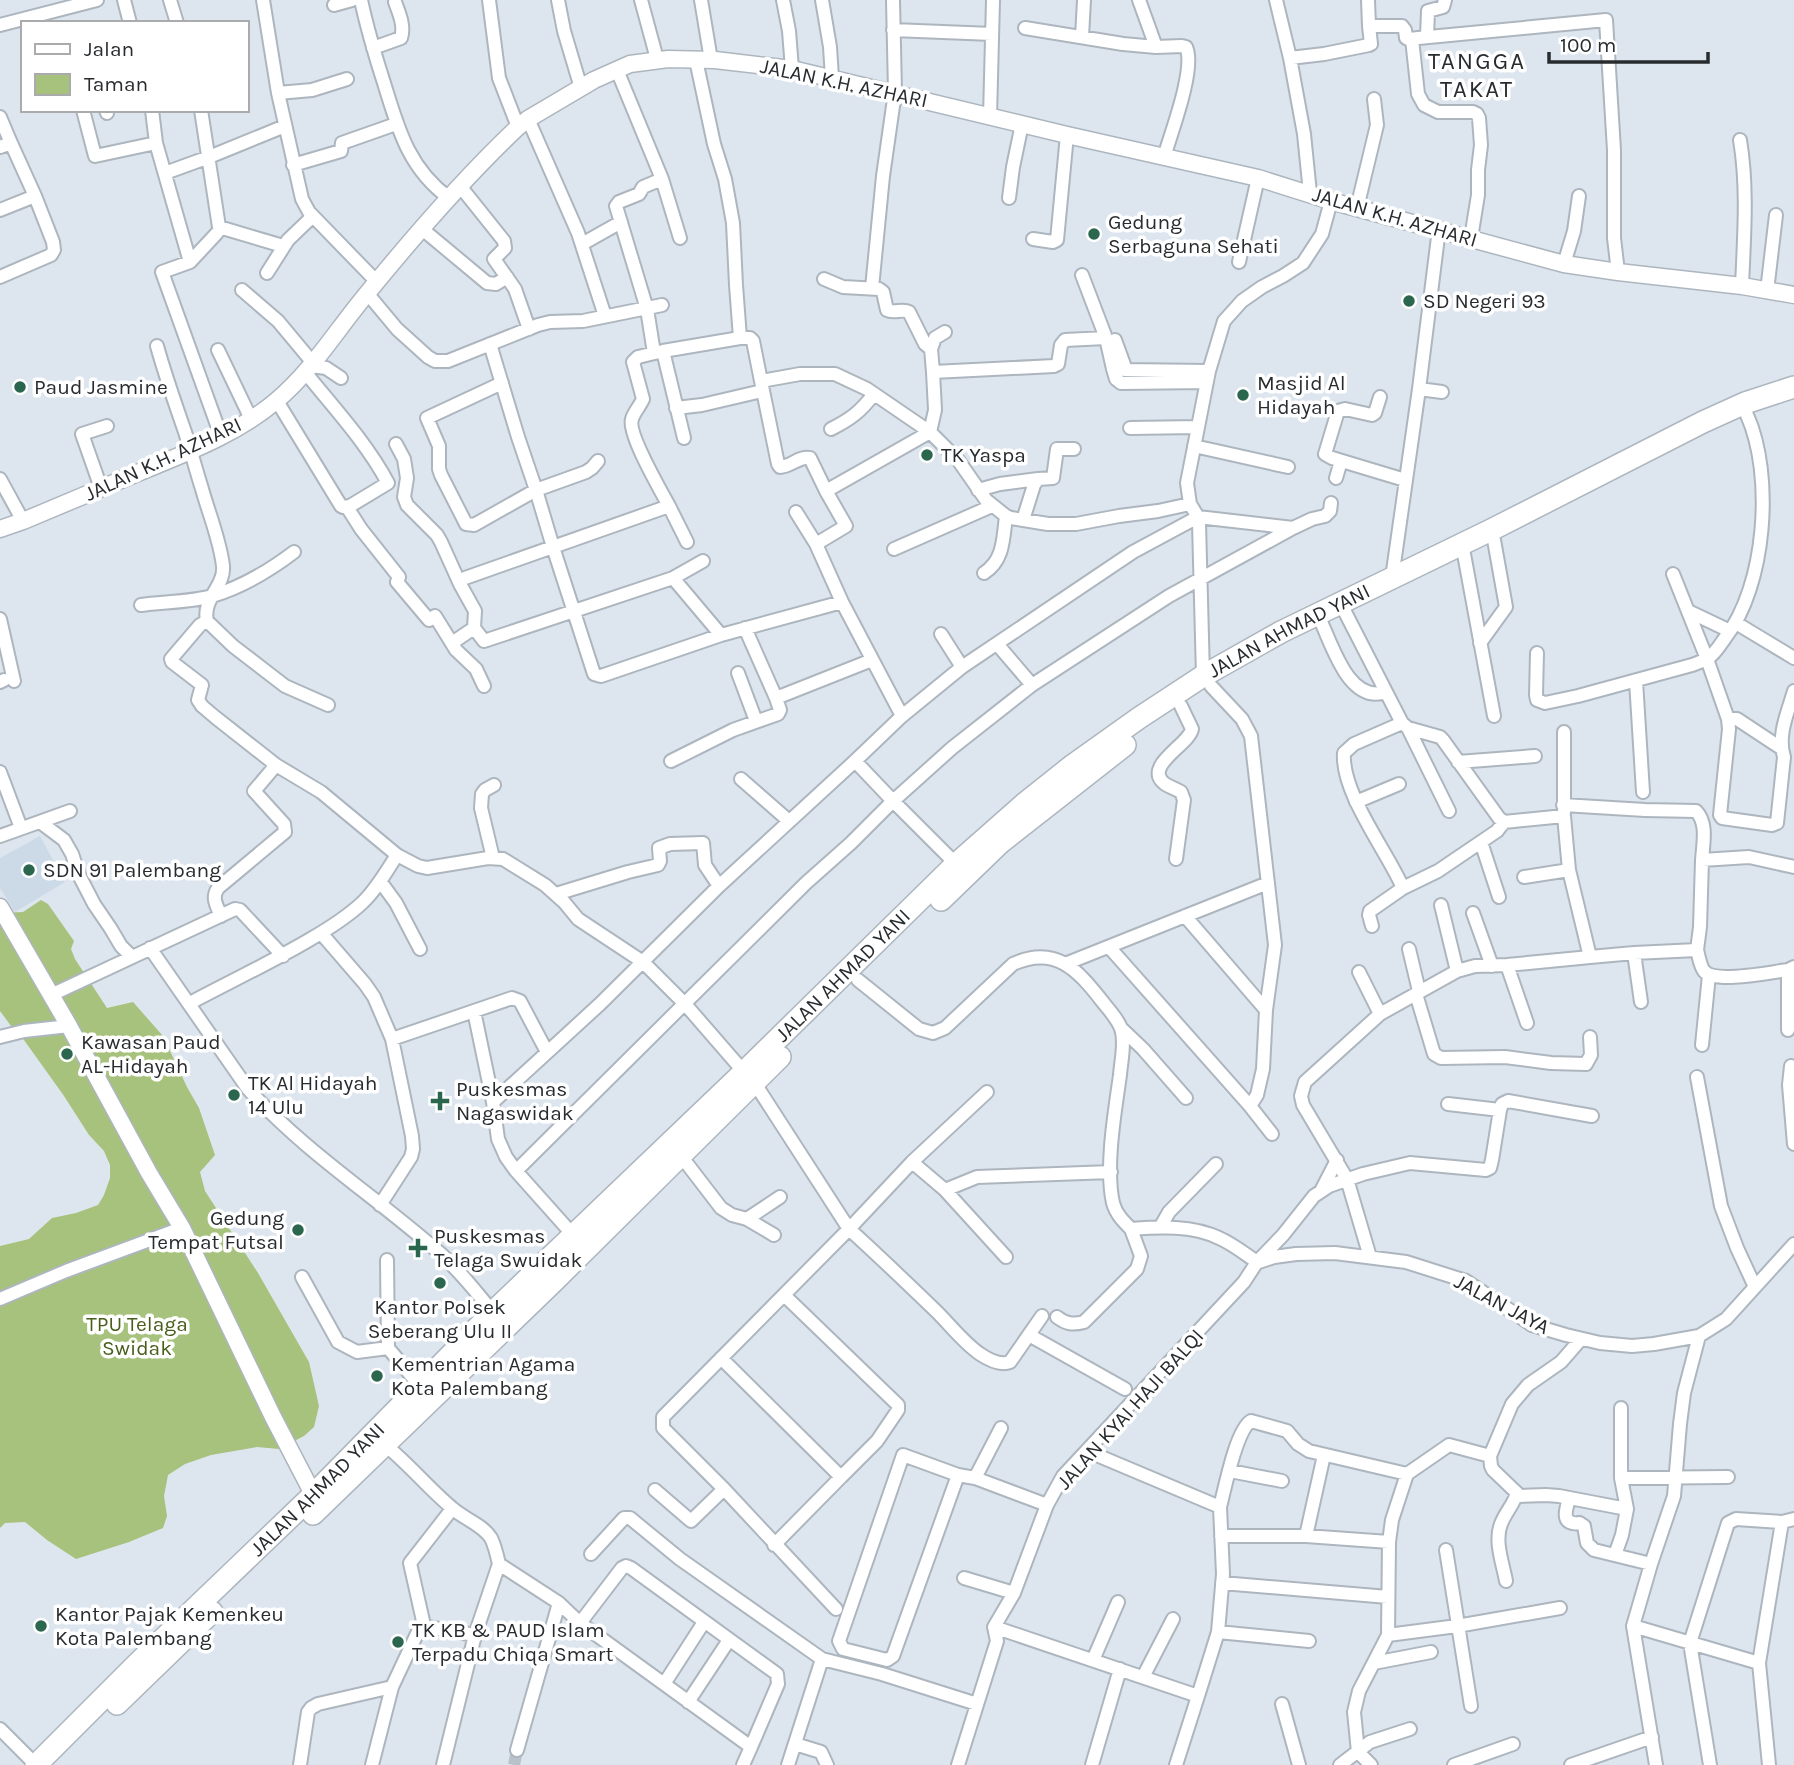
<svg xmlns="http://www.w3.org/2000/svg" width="1794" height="1765" font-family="Karla,sans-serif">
<rect width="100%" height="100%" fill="#dde6ef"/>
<path fill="#ccdae8" d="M 40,836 L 65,882 L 15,912 L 0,888 L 0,858 Z"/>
<path fill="#a7c27c" d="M 41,900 L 48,904 L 74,941 L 71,949 L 75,959 L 107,1008 L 133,1002 L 163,1036 L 187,1087 L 199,1108 L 215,1155 L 200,1172 L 205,1191 L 258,1273 L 309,1362 L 319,1406 L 314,1427 L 304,1436 L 279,1449 L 257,1447 L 211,1455 L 185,1464 L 168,1475 L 164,1496 L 167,1516 L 163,1528 L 129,1542 L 76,1559 L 47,1540 L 25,1522 L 5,1523 L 0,1528 L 0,1246 L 29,1239 L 52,1218 L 76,1213 L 98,1205 L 104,1195 L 110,1178 L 110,1165 L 104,1151 L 89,1135 L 64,1096 L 24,1040 L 14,1030 L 0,1011 L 0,913 L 23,912 Z"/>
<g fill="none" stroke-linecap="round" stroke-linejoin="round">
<path stroke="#b9c1c9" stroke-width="12" stroke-dasharray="12 6" stroke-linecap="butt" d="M 514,1765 L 517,1750"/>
<g stroke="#adb6be" stroke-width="16">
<path id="minor" d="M 124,0 L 130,23
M 170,0 L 177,23
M 263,0 L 278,93 L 302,199 L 309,212 L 377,282
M 361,0 C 367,28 375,55 384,83 C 398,128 408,168 449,198
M 489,0 L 499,78 L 518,127
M 558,0 L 564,31 L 581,88
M 641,0 L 657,59
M 701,0 L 711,60
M 783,0 L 789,31 L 792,69
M 822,0 L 830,47 L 832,78
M 1139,0 L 1156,47
M 1276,0 L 1290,58 L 1304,134 L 1310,193
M 1368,0 L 1369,26
M 334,5 L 352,0
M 0,25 L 97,0
M 1025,28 L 1123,44 L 1156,47 L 1182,46 L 1186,47 C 1196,68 1171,133 1164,157
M 893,30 L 992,34
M 1082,37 L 1084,0
M 1427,37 L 1428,11 L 1443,7 L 1445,0
M 1412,39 L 1418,94 L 1424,105 L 1438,112 L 1473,112 L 1477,114 L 1479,118 L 1481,145 L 1478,170 L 1478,195 L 1471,238
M 373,48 L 401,38 C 405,26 399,13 395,2
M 1290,58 L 1324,54 L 1369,45 L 1371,44 L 1369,26 L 1402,26 L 1405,30 L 1406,38 L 1408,39 L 1606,20 L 1614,150 L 1614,238 L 1618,272
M 696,60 L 714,144 L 725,179 L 733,223 L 736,285 L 740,338
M 617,70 L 662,179 L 680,238
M 278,93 L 312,90 L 347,79
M 83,110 L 95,156 L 156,143 L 190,262 L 162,272 L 221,436
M 106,110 L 107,113
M 152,110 L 156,143
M 201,110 L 219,227 L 283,246
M 0,117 L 11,143 L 0,147
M 990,117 L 993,0
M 528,119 L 578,233 L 605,316
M 1740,140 C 1748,188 1744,237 1742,286
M 293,165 L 341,151 L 342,143 L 396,124
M 165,173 L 209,157 L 285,126
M 460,186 L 504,241 L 505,248 L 494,259 L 515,289 L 529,329
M 1009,198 L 1013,167 L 1022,124
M 1357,208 L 1377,125 L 1374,99
M 0,210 L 35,196
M 421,228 L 487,283 L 496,284 L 507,277
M 1033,239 L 1053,242 L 1057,240 L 1067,135
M 582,244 L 621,222
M 190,262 L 217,233
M 1239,262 L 1258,178
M 1564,264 L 1574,231 L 1579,196
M 267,273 L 288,240 L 313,216
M 1082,275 L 1106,338 L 1113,369 L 1126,370
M 0,277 L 51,255 L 54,250 L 53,242 L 35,196 L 11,143
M 824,279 L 843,287 L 879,289 L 883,292 L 887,310 C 894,314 902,308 909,312 L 925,344 L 931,349 L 933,372
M 872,288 L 883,176 L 895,92 L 893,0
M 242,290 L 278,321 L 313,363
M 1767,291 L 1776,215
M 367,293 L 397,329 L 428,357 L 435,361 L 448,361 L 538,325 L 550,322 L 583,321 L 662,305
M 1115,340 L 1126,370 L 1209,371
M 490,344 L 518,437 L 536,490 L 553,547 L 594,674 L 601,676 L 721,635 L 842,602 L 902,716
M 157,346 C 165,375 175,403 185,432 C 191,451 196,470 202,489 C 209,514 220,540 223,566 C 225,586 202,599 207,621 L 233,646 L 285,686 L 328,705
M 931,349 L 935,338 L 945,332
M 218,350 L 251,419
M 663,351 L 684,438
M 654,353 L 647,309 L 616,206 L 619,202 L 639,194 L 643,187 L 662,179
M 311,366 L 326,368 L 341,378
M 1113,369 L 1116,379 L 1121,383 L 1206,382
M 761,381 L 778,464 L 780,467 C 790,467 799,456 810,458 L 826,491
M 502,383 L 427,418 L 439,446 L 439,469 L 441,475 L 466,524 L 474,525 L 536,490 L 586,472 L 592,468 L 598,461
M 1419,389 L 1439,229
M 1380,397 L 1375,413 L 1372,415 L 1345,409 L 1338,411 L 1325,454 L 1332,458 L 1405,480
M 277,401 L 341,506 L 343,507 L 350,506 L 388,483 C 366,442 334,408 305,372
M 676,408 L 702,405 L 762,391
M 1130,428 L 1198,427
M 831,429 C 851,419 861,411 874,394
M 396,444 L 404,459 L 407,478 L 404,497 L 407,505 L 437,535 L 441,542 L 460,584 L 475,611 L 474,628
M 1194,446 L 1288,467
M 1336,478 L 1341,461
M 0,479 L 23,521
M 101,488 L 82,434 L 107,426
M 978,490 L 1000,484 L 1038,479
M 669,506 L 687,542
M 347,507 L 361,529 L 399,577 L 397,582 L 429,620 L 435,616 L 456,650 L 476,669 L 484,686
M 796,512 L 816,544
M 1023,520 L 1034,485 L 1038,479 L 1053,478 L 1057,449 L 1074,449
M 894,549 L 992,506
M 1464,554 L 1494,716
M 984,573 C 1004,560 1003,539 1006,516
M 1673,574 L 1707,659 L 1728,719 L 1729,729 L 1720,815 L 1722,818 L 1772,825 L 1777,823 L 1784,757 C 1777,735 1788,712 1794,691
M 465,578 L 669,506 C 661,491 627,433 632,419 C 634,412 640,406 643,399 L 633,362 L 638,357 L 663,351 L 740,338 L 750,338 L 753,341 L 761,381 L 800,374 L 835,374 L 867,389 L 930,432 L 958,460 L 986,500 L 1006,516 L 1011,518 L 1048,524 L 1076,524 L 1119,516 L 1158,511 L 1190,504
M 673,578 L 703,561
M 1392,578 L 1419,389 L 1442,392
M 842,602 L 816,544 L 846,526 L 826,491 L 930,432 L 935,410 L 933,372 L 1054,366 L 1058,364 L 1061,345 L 1065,340 L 1106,338
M 141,605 C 161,602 193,602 212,596 C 242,587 269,571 294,552
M 1688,611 L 1730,631
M 1345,612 L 1402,723 L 1408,728 L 1440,737 L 1443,740 L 1499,818 L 1504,822 L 1564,816 L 1569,870 L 1590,957 L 1634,953 L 1697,950 C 1699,957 1700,966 1704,971 C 1715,984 1771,972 1788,970 L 1794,967
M 0,619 L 14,681
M 207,621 L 200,625 L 171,659 L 172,662 L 202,685 L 198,700 L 202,706 L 215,717 L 276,765 L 321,792 L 397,855 L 418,866 L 427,868 L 488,858 L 503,859 L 545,885 L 564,902 L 578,919 L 643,962 L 685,1004 L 744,1072
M 1736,623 L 1794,658
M 1322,624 C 1333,648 1350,704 1386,692
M 745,628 L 776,698
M 941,634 L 962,667
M 452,643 L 474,628 L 484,641 L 673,578 L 721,635
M 1480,643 L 1506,607 L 1494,540
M 997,644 L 1032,685
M 1537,653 L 1536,695 L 1537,700 L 1545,703 L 1578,696 L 1692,665 C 1697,663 1703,661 1707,659 C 1715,654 1720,645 1725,638 C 1766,586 1774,475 1747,415
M 738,673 L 756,721
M 1203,676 L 1199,523 L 1198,517 L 1190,504 L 1187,483 L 1209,371 L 1224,321 L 1242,301 L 1262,287 L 1283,276 L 1303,263 L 1322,234 L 1331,201
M 1636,681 L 1643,792
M 0,682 L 4,680
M 1211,686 L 1242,719 L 1251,736 L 1275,945 L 1266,1010 L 1263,1069 L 1257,1095 L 1250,1106
M 1728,719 L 1737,719 L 1781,748
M 1408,728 L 1449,811
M 671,761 L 733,730 L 778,714 L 780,710 L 776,698 L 872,660
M 855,761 L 893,801 L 956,864
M 1458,762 L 1535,756
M 0,772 L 21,828
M 741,779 L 789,821
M 1356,802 L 1399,784
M 1563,805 L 1645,810 L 1696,811 C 1708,823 1703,844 1702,860 L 1749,857 L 1794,867
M 1564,813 L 1564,732
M 40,822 L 64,840 L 72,854 L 79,875 L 94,904 L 111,929 L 121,946 L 132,957
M 0,836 L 70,811
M 1481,842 L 1499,897
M 493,858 L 481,808 L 482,794 L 485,790 L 494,785
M 1176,859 L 1184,800 L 1181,792 C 1176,789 1170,787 1165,784 C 1142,766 1189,745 1192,729 L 1181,706
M 1524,877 L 1569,870
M 380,881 L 396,903 L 420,949
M 1403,888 L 1438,871 L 1497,831 L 1504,822
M 556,894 L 628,872 L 658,865 L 660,861 L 659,848 L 670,844 L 703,843 L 705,865 L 719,886
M 1441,905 L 1457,971
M 1473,913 L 1492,966
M 221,916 C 217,906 211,898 218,888 L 285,832 L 284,824 L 254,791 L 276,765
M 1185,916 L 1266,1010
M 1372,926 L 1369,915 L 1370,911 L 1403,888 C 1387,851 1341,793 1344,753 L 1354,744 L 1402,723
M 321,933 L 365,984 L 374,997 L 392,1039 L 412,1136 L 413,1149 L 411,1157 L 380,1205
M 1109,947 L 1250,1106 L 1272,1134
M 150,948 L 248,1089 C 304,1151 373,1195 435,1249 C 457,1267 475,1291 493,1312
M 1409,949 L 1419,991
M 1697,950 L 1700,927 L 1702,860
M 1634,953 L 1641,1002
M 1065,964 L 1268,883
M 1507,965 L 1527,1023
M 1788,970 L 1788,1030
M 1359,972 L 1380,1014
M 858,980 L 919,1029 L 933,1033 L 945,1028 L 1013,964 C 1055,945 1077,969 1102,1001 C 1108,1009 1120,1021 1122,1032 C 1125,1046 1121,1061 1120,1075 C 1115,1111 1105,1167 1113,1203 C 1116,1214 1123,1221 1131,1229 C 1160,1227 1192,1225 1219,1238 C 1233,1244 1245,1254 1257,1262
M 1416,994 L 1434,1054 L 1441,1058 L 1505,1057 L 1551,1063 L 1586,1064 L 1591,1055 L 1590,1037
M 51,995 L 235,909 L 240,910 L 283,956
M 190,1003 C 229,982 270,963 309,940 C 328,929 346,918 362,903 C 376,890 386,872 397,855
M 474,1011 L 512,998 L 520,1001 L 547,1052
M 1122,1029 L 1143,1049 L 1186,1098
M 0,1037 L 24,1031 L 69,1026
M 392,1039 L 474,1011 L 493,1102
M 1702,1045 L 1709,975
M 1791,1066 L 1789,1085 L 1794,1144
M 1697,1077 L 1721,1206 L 1737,1248 L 1755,1287
M 754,1082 L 849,1229 L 912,1162 L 987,1092
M 1448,1104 L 1500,1110
M 680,1157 L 688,1165 L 721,1208 L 732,1215 L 747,1219 L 774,1235
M 912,1162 L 945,1190 L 977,1177 L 1111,1172
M 516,1171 L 806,883 L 851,843 L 893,801 L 952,748 L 1032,685 L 1169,596 L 1293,528 L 1312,519 L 1325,516 L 1330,511 L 1331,503
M 945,1190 L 1006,1257
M 1321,1191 L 1337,1160
M 747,1219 L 780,1197
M 1161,1226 L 1169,1212 L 1216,1164
M 574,1236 L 516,1171 L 506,1157 L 498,1139 L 493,1102 L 600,1004 L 719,886 L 855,761 L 902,716 L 962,667 L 1133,552 L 1198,517 L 1293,528
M 1370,1257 L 1347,1179 L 1303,1105 L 1301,1096 L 1305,1082 L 1380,1014 L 1457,971 L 1475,966 L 1507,965 L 1590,957
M 387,1260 L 388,1348
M 1259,1262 L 1274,1257 L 1296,1254 L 1335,1253 L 1406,1262 L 1466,1281 L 1532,1325 L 1566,1335 L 1600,1343 L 1632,1346 L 1654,1344 L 1699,1336 L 1726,1319 L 1794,1244
M 302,1277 L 338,1342 L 357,1352 L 388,1348 L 420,1386
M 784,1295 L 898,1405 L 898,1410 L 877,1441 L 841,1477
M 0,1299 L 66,1271 L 182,1228
M 1057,1317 C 1066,1324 1073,1325 1084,1322 L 1137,1269 L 1141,1256 L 1131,1229
M 1029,1335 L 1125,1389
M 1699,1336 L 1684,1393 L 1680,1424 L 1674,1496 L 1651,1564 L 1633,1626 L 1759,1663 L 1769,1765
M 721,1358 L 841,1477 L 774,1545
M 1621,1408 L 1621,1478 L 1728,1477
M 384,1444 C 409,1464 428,1488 452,1508 C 464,1519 482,1524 491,1538 C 495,1546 497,1555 499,1564 L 475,1635 L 443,1765
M 1087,1451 L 1220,1507 L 1223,1574 L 1218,1632 L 1198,1696
M 1230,1471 L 1282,1481
M 958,1475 L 893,1656 L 887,1660 L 843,1649 L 839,1641 L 903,1455 L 958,1475 L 975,1478 L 1047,1505
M 975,1478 L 1001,1428
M 655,1490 L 691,1521 L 724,1489
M 1517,1496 L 1546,1495 L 1559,1496 L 1627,1509
M 1569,1498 C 1567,1507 1561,1521 1573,1523 C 1583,1525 1575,1520 1584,1526 L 1587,1543 L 1594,1550 L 1651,1564
M 1220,1507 C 1225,1488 1236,1430 1251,1421 L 1287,1431 L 1298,1444 L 1309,1451 L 1407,1474
M 1221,1536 L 1306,1536 L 1389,1542
M 1306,1536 L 1324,1455
M 1446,1550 L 1471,1706
M 591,1554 L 624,1518 L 630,1518 L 680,1559 L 822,1659 L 882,1674 L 977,1704
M 1615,1555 L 1622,1535 L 1627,1509 L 1621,1478
M 499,1564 L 559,1603 L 580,1623 L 751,1747 L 743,1765
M 964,1578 L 1014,1593
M 1506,1581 C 1503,1564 1494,1541 1501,1524 C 1505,1513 1514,1504 1517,1493 L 1493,1470 L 1491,1466 L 1490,1456 L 1512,1404 L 1528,1385 L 1561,1362 L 1581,1339
M 1222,1583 L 1388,1597
M 836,1609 L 724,1489 L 663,1428 L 663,1417 L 849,1229 C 879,1256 908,1284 937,1312 C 951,1326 964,1343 980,1354 C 989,1360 1000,1366 1010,1362 L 1042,1316
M 580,1623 L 622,1568 L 626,1566 L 631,1568 L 777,1674 L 778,1684 L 751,1747
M 421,1626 L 475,1635
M 1633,1626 L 1656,1765
M 994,1627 L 1198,1696 L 1176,1765
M 1218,1632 L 1309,1641
M 1388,1635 L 1457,1626 L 1560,1608
M 1093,1660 L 1118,1602
M 1374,1663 L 1431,1652
M 1759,1663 L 1782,1522 L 1794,1519
M 1143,1677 L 1173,1619
M 664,1684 L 704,1622
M 688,1702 L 729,1640
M 1282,1704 L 1299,1765
M 0,1729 L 36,1765
M 795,1744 L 821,1752 L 827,1765
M 517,1750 L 559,1603
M 300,1765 L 308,1712 L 311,1708 L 318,1704 L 392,1687
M 372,1765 L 392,1687 L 423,1621 L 410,1563 L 452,1509
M 788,1765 L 822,1659
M 958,1765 L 997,1641 L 994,1627 L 1014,1593 L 1047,1505 L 1063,1476 L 1244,1282 L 1257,1262 L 1283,1235 L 1314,1196 L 1329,1186 L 1363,1174 L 1410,1163 L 1486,1170 L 1490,1168 L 1492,1160 L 1500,1110 L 1502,1104 L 1508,1101 L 1592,1116
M 1092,1765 L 1120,1669
M 1340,1765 L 1370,1742 L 1410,1729
M 1371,1765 L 1358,1752 L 1354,1712 L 1359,1691 L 1388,1635 L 1389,1542 L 1392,1520 L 1407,1474 L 1449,1445 L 1490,1456
M 1454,1765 L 1513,1744
M 1571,1765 L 1652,1737
M 1710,1765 L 1690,1643 L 1728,1523 L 1736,1519 L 1782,1522"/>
</g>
<g stroke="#adb6be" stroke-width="19">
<path id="tertiary" d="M 0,529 L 23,521 C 62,505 101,488 140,472 C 186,453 237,434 276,401 C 311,372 336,331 365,296 C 413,237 463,179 518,127 L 528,119 L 594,80 L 630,64 L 668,59 L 715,60 L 792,69 L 1067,135 L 1258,178 L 1331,201 L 1564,264 L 1618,272 L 1742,286 L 1794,295
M 0,907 L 69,1026 L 149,1173 L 182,1228 L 273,1417 L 313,1494"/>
</g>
<g stroke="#adb6be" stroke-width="24">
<g id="trunk">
<path d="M 941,900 L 1000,843 L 1125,745"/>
<path d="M 313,1514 L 553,1282 L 780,1057"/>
<path d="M 117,1704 L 212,1612"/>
<path id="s1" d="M 36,1765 L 137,1664 L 310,1498 L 493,1312 L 744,1072 L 956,864 L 1024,804 L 1073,765 L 1139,718 L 1203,676 L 1281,632 L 1491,530 L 1703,422 L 1745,403 L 1794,387"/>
</g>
</g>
<use href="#minor" stroke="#fff" stroke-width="12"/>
<use href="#tertiary" stroke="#fff" stroke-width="16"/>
<use href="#trunk" stroke="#fff" stroke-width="21"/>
</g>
<g fill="#2b664f" stroke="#fff" stroke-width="2.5">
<circle cx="1094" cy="234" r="7"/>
<circle cx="1409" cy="301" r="7"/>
<circle cx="20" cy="387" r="7"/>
<circle cx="1243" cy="395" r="7"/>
<circle cx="927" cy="455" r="7"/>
<circle cx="29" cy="870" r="7"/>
<circle cx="67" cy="1054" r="7"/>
<circle cx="234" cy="1095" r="7"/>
<path d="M436.5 1090.5h7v7h7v7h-7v7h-7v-7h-7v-7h7z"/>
<circle cx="298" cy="1230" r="7"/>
<path d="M414.5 1237.5h7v7h7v7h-7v7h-7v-7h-7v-7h7z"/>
<circle cx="440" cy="1283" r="7"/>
<circle cx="377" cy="1376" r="7"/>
<circle cx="41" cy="1626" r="7"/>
<circle cx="398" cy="1642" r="7"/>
</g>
<g text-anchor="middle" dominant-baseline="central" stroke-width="7" stroke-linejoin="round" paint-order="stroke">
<g font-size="21" fill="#282c2f" stroke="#fff">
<text transform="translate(844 83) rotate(12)">JALAN K.H. AZHARI</text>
<text transform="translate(1395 217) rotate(16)">JALAN K.H. AZHARI</text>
<text transform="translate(163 459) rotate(-25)">JALAN K.H. AZHARI</text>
<text stroke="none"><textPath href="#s1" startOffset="1696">JALAN AHMAD YANI</textPath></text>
<text stroke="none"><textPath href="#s1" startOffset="1129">JALAN AHMAD YANI</textPath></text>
<text transform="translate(1502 1304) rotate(28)">JALAN JAYA</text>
<text transform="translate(1130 1409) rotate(-48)">JALAN KYAI HAJI BALQI</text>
<text stroke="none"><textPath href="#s1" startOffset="394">JALAN AHMAD YANI</textPath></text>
</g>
<g font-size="21" fill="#282c2f" stroke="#fff" text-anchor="start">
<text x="1108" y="222">Gedung<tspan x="1108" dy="24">Serbaguna Sehati</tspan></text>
<text x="1423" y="301">SD Negeri 93</text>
<text x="1257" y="383">Masjid Al<tspan x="1257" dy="24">Hidayah</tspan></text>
<text x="34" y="387">Paud Jasmine</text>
<text x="941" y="455">TK Yaspa</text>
<text x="43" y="870">SDN 91 Palembang</text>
<text x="81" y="1042">Kawasan Paud<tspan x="81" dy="24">AL-Hidayah</tspan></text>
<text x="248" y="1083">TK Al Hidayah<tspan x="248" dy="24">14 Ulu</tspan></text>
<text x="456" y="1089">Puskesmas<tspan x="456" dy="24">Nagaswidak</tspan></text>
<text x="284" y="1218" text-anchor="end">Gedung<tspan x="284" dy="24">Tempat Futsal</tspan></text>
<text x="434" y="1236">Puskesmas<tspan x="434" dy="24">Telaga Swuidak</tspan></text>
<text x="440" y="1307" text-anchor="middle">Kantor Polsek<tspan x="440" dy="24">Seberang Ulu II</tspan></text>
<text x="391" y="1364">Kementrian Agama<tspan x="391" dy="24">Kota Palembang</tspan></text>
<text x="55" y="1614">Kantor Pajak Kemenkeu<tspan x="55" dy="24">Kota Palembang</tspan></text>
<text x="412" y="1630">TK KB &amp; PAUD Islam<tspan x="412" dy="24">Terpadu Chiqa Smart</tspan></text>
</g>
<g font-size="21" fill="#485e1c" stroke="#fff">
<text x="137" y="1324">TPU Telaga<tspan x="137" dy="24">Swidak</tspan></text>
</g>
<g font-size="24" letter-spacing="2" fill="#282c2f" stroke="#fff">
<text x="1477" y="61">TANGGA<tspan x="1477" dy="28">TAKAT</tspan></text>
</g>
</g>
<rect x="21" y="21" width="228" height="91" fill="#ffffff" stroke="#a9abac" stroke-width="2"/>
<rect x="35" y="44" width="35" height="10" fill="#ffffff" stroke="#a9abac" stroke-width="2"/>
<text x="84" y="56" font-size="21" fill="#282c2f">Jalan</text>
<rect x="35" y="74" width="35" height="21" fill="#a7c27c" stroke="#a9abac" stroke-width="2"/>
<text x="84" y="91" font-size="21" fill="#282c2f">Taman</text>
<path d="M1549 52v10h159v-10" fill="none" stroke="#282c2f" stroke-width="3.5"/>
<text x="1560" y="52" font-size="21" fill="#282c2f" stroke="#ffffff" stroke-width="5" paint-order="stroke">100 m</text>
</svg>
